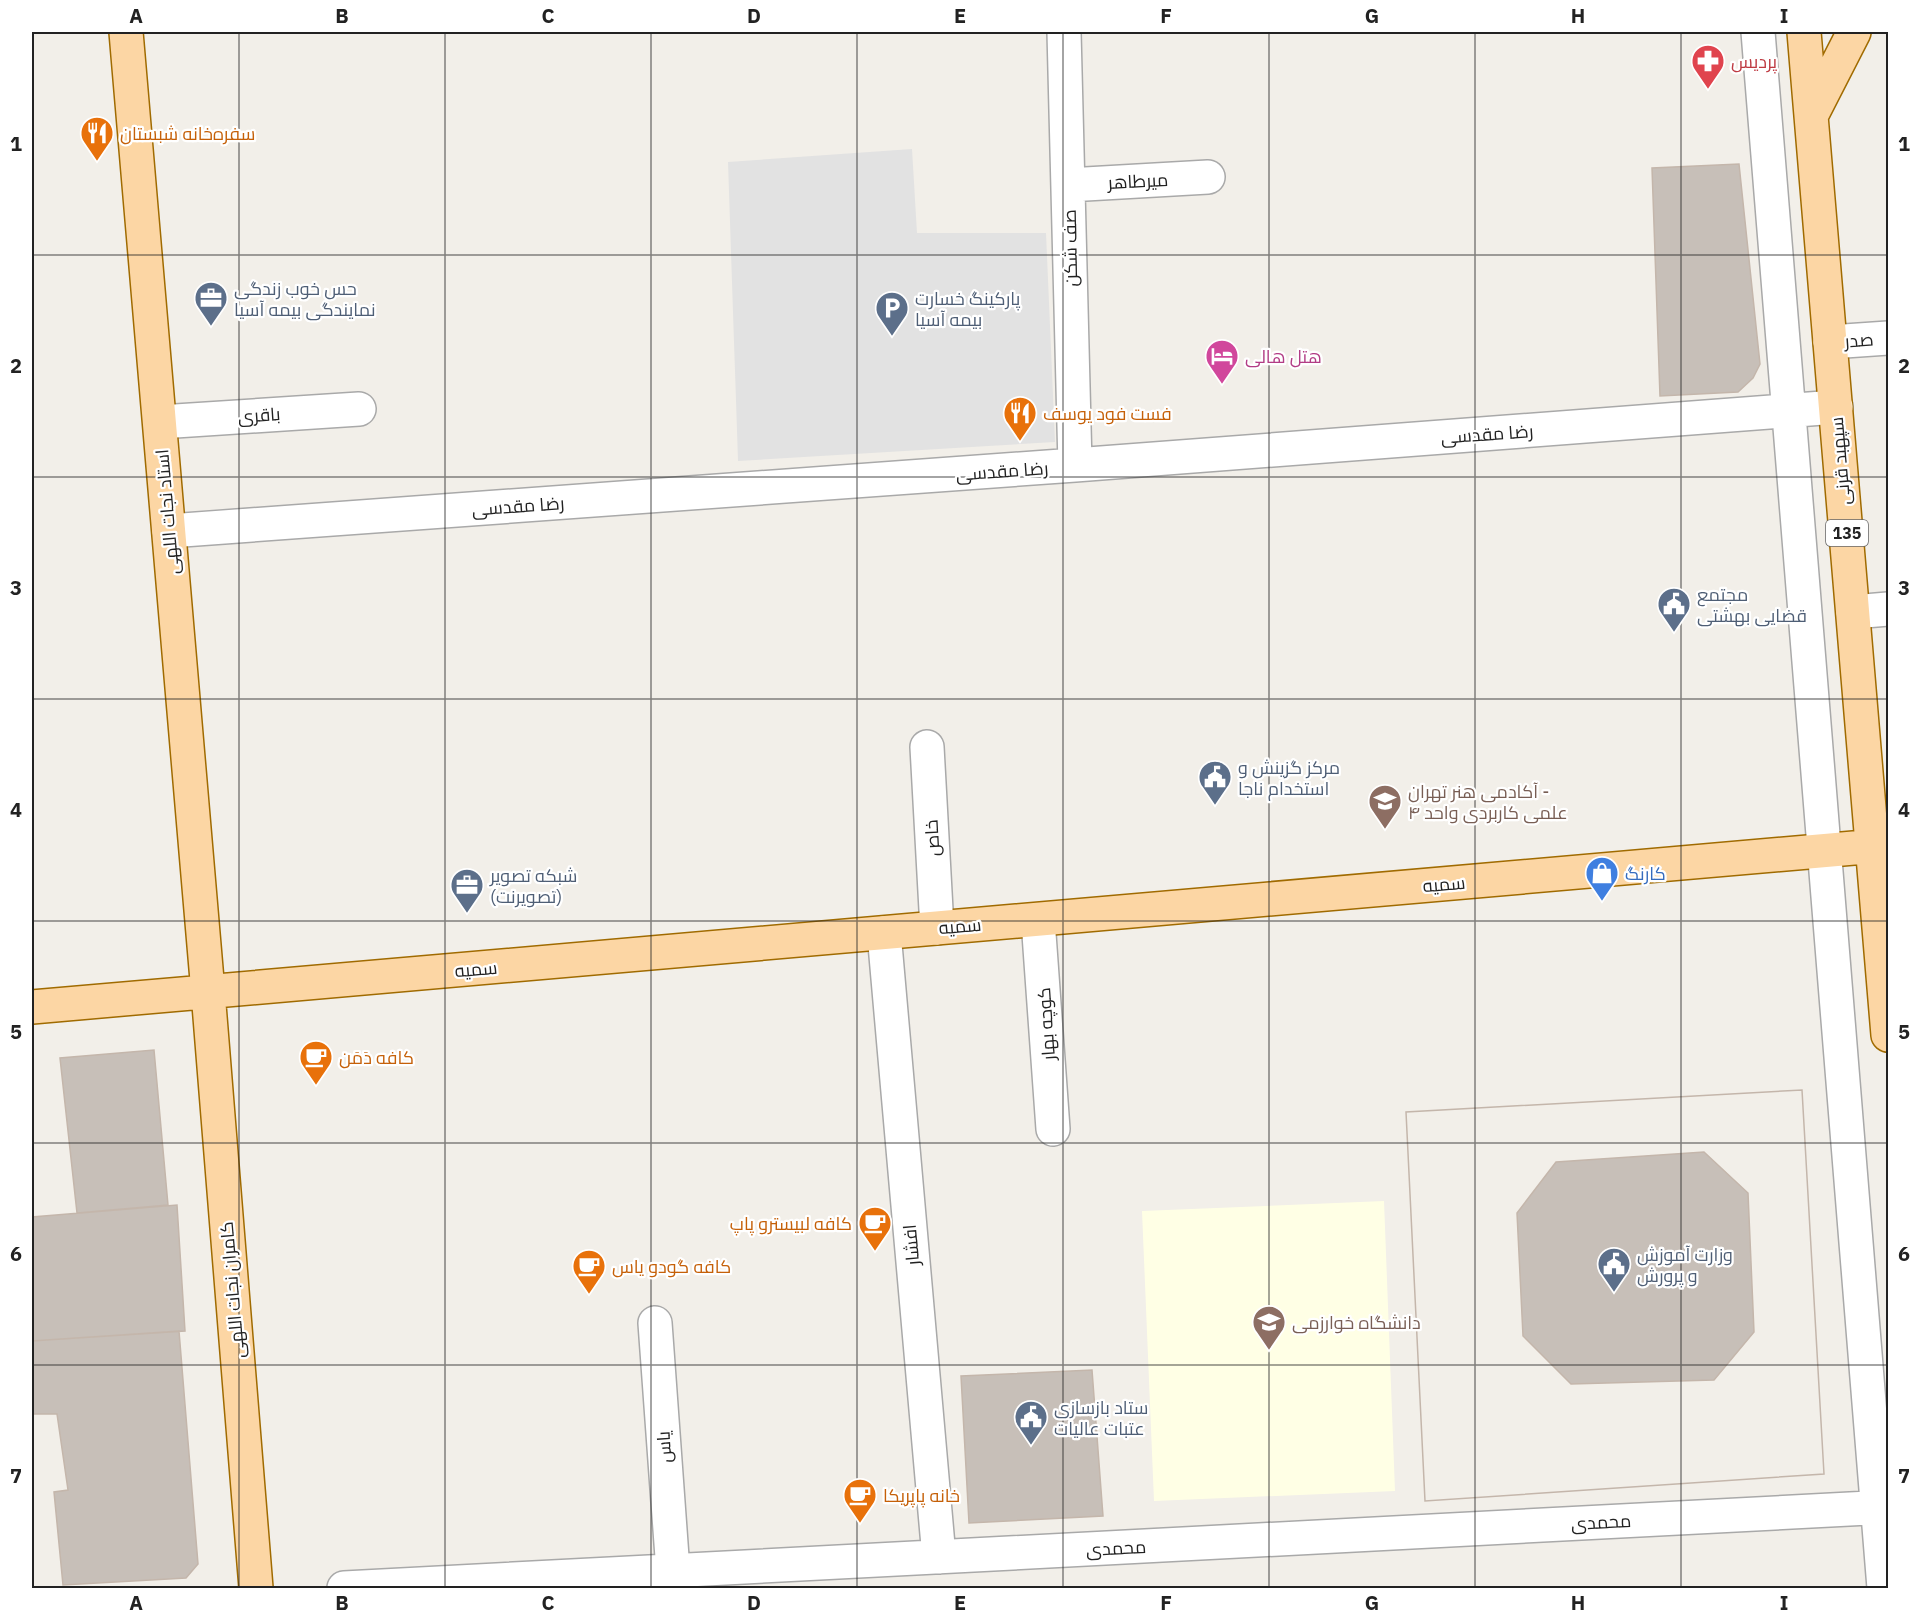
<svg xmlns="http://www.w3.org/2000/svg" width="1920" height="1620" font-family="'IBM Plex Sans',Cairo,sans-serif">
<rect width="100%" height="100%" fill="#f2efe9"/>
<path fill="#ffffe5" d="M 1384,1201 L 1395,1491 L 1154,1501 L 1142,1211 Z"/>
<path fill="#e2e2e2" d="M 912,149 L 917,233 L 1046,233 L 1055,442 L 738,461 L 728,162 Z"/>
<path fill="#c7bfb8" stroke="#c4b6ab" stroke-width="1.5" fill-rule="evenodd" d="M 1739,164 L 1760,364 L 1753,378 L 1738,392 L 1660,396 L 1652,168 Z
M 154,1050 L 168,1205 L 77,1213 L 60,1058 Z
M 1802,1090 L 1824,1474 L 1425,1501 L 1406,1112 ZM 1704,1152 L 1748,1193 L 1754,1332 L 1714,1380 L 1571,1384 L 1523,1336 L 1517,1213 L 1556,1162 Z
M 1802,1090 L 1824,1474 L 1425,1501 L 1406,1112 Z
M 177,1205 L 185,1331 L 32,1341 L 32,1217 Z
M 179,1331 L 198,1564 L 186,1578 L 63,1585 L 54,1492 L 68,1490 L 57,1414 L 32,1414 L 32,1341 Z
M 1092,1370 L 1103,1516 L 969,1523 L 961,1376 Z"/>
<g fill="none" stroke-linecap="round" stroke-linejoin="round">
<g stroke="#a9a9a9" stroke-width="36">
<path id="minor" d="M 1064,32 L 1075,465
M 1758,32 L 1884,1588
M 1068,185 L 1208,177
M 1830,342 L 1888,338
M 160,422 L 359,409
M 169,531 L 1075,465 L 1836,407
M 1853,612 L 1888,609
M 927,747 L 937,928
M 1038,920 L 1053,1129
M 884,933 L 939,1557
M 655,1323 L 673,1571
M 344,1588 L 1888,1507"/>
</g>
<g stroke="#a06b00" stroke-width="36">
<path id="major" d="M 126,32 L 208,992 L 256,1588
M 1804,32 L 1888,1035
M 1811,116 L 1854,32
M 32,1007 L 1888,845"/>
</g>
<use href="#minor" stroke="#fff" stroke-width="33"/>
<use href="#major" stroke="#fcd6a4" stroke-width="33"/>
</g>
<path fill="none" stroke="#222" stroke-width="1.5" stroke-opacity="0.55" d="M 239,32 L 239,1588M 445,32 L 445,1588M 651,32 L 651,1588M 857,32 L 857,1588M 1063,32 L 1063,1588M 1269,32 L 1269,1588M 1475,32 L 1475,1588M 1681,32 L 1681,1588M 32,255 L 1888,255M 32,477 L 1888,477M 32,699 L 1888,699M 32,921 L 1888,921M 32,1143 L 1888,1143M 32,1365 L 1888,1365"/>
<defs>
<g id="pharmacy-pin" transform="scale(1.725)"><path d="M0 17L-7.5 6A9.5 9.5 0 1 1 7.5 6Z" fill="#e0444e" stroke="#fff"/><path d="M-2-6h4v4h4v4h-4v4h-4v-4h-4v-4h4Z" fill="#fff"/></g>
<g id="restaurant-pin" transform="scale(1.725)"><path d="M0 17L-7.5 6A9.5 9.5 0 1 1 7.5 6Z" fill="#e8710a" stroke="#fff"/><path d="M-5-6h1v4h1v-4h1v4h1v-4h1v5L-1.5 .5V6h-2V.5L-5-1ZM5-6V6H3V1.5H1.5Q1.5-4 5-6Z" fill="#fff"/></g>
<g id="office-pin" transform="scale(1.725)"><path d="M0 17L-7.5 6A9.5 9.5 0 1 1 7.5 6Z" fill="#5c6f8a" stroke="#fff"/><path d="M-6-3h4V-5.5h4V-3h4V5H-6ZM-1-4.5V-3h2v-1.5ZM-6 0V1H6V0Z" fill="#fff"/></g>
<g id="parking-pin" transform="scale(1.725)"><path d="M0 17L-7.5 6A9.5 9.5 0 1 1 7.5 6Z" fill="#5c6f8a" stroke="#fff"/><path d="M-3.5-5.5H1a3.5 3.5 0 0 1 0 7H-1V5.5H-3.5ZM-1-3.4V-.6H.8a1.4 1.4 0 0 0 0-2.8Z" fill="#fff"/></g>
<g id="hotel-pin" transform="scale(1.725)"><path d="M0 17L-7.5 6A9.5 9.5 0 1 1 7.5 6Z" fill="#d1479c" stroke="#fff"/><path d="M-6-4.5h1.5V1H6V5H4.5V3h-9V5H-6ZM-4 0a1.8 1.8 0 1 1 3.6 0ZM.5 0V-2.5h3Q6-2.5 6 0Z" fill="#fff"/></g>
<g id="civic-pin" transform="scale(1.725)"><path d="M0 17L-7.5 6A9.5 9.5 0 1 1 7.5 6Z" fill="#5c6f8a" stroke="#fff"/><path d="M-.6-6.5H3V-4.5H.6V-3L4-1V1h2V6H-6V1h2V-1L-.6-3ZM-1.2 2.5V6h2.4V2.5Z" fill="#fff"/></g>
<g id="university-pin" transform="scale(1.725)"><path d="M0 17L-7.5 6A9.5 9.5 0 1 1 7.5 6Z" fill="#8d6e63" stroke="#fff"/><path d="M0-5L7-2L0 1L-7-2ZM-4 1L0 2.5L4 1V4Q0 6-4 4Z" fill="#fff"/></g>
<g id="shop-pin" transform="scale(1.725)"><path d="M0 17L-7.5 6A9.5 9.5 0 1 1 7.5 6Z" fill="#3f7fe0" stroke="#fff"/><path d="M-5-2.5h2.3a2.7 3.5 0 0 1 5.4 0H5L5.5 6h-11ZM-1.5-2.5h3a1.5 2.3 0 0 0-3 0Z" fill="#fff"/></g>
<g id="cafe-pin" transform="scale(1.725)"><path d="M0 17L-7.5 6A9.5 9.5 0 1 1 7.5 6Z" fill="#e8710a" stroke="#fff"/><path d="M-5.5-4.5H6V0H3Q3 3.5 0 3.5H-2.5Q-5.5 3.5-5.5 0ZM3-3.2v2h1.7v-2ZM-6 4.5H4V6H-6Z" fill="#fff"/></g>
</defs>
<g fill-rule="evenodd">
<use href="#pharmacy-pin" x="1708" y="61"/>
<use href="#restaurant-pin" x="97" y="133"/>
<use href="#office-pin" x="211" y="298"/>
<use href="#parking-pin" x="892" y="308"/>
<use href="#hotel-pin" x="1222" y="356"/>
<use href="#restaurant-pin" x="1020" y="413"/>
<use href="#civic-pin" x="1674" y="604"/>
<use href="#civic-pin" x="1215" y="777"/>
<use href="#university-pin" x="1385" y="801"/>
<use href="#shop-pin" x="1602" y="873"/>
<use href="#office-pin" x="467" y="885"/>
<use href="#cafe-pin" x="316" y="1057"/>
<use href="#cafe-pin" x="875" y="1223"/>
<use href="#civic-pin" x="1614" y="1264"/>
<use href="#cafe-pin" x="589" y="1266"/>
<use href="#university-pin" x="1269" y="1322"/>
<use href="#civic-pin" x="1031" y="1417"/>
<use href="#cafe-pin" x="860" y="1495"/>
</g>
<g text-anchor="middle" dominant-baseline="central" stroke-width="4.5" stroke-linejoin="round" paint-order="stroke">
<rect fill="#fff" stroke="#646464" stroke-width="1.5" x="1826" y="520" width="42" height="26" rx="4.5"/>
<g font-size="16" font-weight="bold" fill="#222">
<text x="1847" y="533">135</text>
</g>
<g font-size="18" fill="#be3a42" stroke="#fff" text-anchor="start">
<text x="1731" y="61">پردیس</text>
</g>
<g font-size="18" fill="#c56008" stroke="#fff" text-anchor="start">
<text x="120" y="133">سفره‌خانه شبستان</text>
<text x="1043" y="413">فست فود یوسف</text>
<text x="339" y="1057">کافه دَمَن</text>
<text x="852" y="1223" text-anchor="end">کافه لبیسترو پاپ</text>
<text x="612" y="1266">کافه گودو یاس</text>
<text x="883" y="1495">خانه پاپریکا</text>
</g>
<g font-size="18" fill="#222" stroke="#fff">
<text transform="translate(1138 181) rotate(-3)">میرطاهر</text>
<text transform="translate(1070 248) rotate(-91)">صف شکن</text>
<text transform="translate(1859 340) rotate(-4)">صدر</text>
<text transform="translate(259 415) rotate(-4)">باقری</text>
<text transform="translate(1487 434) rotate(-4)">رضا مقدسی</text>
<text transform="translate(1840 461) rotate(-95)">سپهبد قرنی</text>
<text transform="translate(1002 471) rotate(-4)">رضا مقدسی</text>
<text transform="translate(518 506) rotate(-4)">رضا مقدسی</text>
<text transform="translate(167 512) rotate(-95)">استاد نجات اللهی</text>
<text transform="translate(932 838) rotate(-93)">خاص</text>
<text transform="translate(1444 884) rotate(-5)">سمیه</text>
<text transform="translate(960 926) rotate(-5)">سمیه</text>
<text transform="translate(476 969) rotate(-5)">سمیه</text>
<text transform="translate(1046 1024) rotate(-94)">کوچه بهار</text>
<text transform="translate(911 1245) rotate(-95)">افشار</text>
<text transform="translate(232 1290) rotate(-95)">کامران نجات اللهی</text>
<text transform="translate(664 1447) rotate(-94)">یاس</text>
<text transform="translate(1601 1522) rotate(-3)">محمدی</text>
<text transform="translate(1116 1548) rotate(-3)">محمدی</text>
</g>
<g font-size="18" fill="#4e5e75" stroke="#fff" text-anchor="start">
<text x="234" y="288">حس خوب زندگی<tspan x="234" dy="21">نمایندگی بیمه آسیا</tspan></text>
<text x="915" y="298">پارکینگ خسارت<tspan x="915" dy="21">بیمه آسیا</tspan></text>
<text x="1697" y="594">مجتمع<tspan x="1697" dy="21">قضایی بهشتی</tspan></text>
<text x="1238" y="767">مرکز گزینش و<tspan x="1238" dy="21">استخدام ناجا</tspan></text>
<text x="490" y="875">شبکه تصویر<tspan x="490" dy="21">(تصویرنت)</tspan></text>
<text x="1637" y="1254">وزارت آموزش<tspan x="1637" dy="21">و پرورش</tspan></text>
<text x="1054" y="1407">ستاد بازسازی<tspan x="1054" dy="21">عتبات عالیات</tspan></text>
</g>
<g font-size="18" fill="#b23c85" stroke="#fff" text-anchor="start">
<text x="1245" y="356">هتل هالی</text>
</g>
<g font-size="18" fill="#785e54" stroke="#fff" text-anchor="start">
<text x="1408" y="791">آکادمی هنر تهران -<tspan x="1408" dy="21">علمی کاربردی واحد ۴</tspan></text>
<text x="1292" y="1322">دانشگاه خوارزمی</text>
</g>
<g font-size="18" fill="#366cbe" stroke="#fff" text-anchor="start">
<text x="1625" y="873">کارنگ</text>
</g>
</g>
<rect width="1920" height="1620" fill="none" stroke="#ffffff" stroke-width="66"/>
<rect x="33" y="33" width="1854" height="1554" fill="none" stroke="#222" stroke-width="2"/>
<g font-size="20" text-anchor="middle" font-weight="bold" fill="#222">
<text x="136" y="23">A</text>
<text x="342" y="23">B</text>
<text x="548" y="23">C</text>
<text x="754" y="23">D</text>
<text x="960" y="23">E</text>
<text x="1166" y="23">F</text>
<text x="1372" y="23">G</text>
<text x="1578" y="23">H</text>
<text x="1784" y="23">I</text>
<text x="16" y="151">1</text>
<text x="1904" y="151">1</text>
<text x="16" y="373">2</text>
<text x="1904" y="373">2</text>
<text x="16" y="595">3</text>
<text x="1904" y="595">3</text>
<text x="16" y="817">4</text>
<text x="1904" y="817">4</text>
<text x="16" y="1039">5</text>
<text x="1904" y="1039">5</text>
<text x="16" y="1261">6</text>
<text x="1904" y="1261">6</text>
<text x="16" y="1483">7</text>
<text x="1904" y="1483">7</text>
<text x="136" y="1610">A</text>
<text x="342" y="1610">B</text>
<text x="548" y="1610">C</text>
<text x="754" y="1610">D</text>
<text x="960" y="1610">E</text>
<text x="1166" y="1610">F</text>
<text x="1372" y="1610">G</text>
<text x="1578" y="1610">H</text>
<text x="1784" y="1610">I</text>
</g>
</svg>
